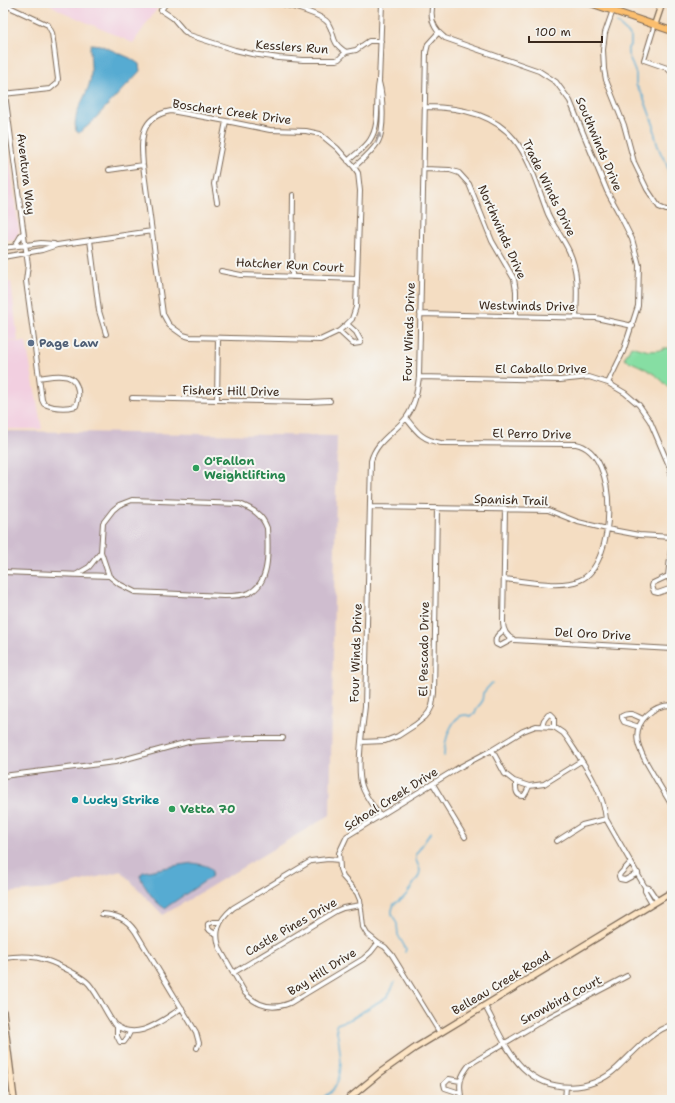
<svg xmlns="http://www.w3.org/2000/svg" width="675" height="1103" font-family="'Shantell Sans',sans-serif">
<rect width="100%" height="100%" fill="#f6f6f2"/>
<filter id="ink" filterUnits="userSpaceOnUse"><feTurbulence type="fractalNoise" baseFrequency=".025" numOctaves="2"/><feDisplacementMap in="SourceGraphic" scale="8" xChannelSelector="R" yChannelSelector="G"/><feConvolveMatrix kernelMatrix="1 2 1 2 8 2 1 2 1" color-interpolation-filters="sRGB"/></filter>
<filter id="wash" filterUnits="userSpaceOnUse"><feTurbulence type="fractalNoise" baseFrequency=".012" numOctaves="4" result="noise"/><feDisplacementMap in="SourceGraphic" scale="16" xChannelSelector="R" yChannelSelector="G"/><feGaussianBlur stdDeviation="0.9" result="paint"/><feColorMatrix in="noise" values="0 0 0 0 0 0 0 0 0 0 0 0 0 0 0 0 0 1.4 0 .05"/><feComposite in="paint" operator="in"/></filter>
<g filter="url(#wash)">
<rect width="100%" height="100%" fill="#f4ddc2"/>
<path fill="#f2cfe0" d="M 48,3 L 161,3 L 133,43 L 61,11 Z
M 3,106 L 19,231 L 15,240 L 3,242 Z
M 11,282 L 18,341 L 3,340 L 3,283 Z
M 3,341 L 26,342 L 42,429 L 3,429 Z"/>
<path fill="#cfbdcf" d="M 3,431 L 337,436 L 330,815 L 163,915 L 121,871 L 50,889 L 3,893 Z"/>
<path fill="#86dea3" stroke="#608460" d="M 631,346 L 649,351 L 663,350 L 663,348 L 672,348 L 672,392 C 659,374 645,368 624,359 Z"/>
<path fill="#56abd2" stroke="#486a78" d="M 91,44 L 100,45 L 130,58 L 139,64 L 140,71 L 89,125 L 79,133 L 76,131 C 72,114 84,101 89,85 C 93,73 90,60 90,47 Z
M 193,863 C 201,865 216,865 211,877 L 165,908 C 156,905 143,885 140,876 L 143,872 L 179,865 Z"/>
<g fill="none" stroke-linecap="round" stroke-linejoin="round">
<path stroke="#56abd2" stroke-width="1.5" d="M 617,23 L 628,33 L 631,38 L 631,44 L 628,48 L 628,54 L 636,74 L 636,85 L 643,96 L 654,126 C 654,140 659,151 666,163 C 669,169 668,176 672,181
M 444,756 C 444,743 452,709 470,716 L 475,713 L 477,708 L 482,702 L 483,693 L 492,683
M 405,952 L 406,949 L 398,935 L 397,924 L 392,914 L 392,910 L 394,904 L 402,899 L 406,895 L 419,876 L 420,870 L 416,860 L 416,854 L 431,832
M 320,1100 C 324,1096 331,1093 334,1088 C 346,1072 339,1044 336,1026 L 337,1024 L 351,1019 L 388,996 L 395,982"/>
</g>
</g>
<g filter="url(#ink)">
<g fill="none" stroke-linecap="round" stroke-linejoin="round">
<g stroke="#7c6957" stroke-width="6">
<path id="street" d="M 166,3 L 161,10 L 173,18 L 184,31 L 189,35 L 235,50 L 252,54 L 279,58 L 303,60 L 336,60 L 339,59 L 346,52 L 356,50 L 369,41 L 381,41
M 278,3 C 288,5 323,15 328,23 C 336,36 330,42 346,52
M 433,3 C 429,18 433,29 445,38 L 539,71 L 556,82 L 570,101 L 607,191 L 620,215 L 632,239 L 639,265 L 638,306 L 623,352 L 608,383
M 3,4 L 48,25 L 52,33 L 58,79 L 57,83 L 50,89 L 3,94
M 613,10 L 605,33 L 603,50 L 604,69 L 606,80 L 624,125 L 634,162 L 647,189 L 659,207 L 666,210 L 672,210
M 655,24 L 644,60 L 667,68 L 672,73
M 5,94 L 28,265 L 26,281 L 42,400 L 44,404 C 54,408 65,409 76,406 C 81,393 78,376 62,376 C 55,375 47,377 39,378
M 426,107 C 457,107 493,113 514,139 C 530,158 539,191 548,214 C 554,227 563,238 569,251 C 579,272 577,295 576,317
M 171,111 L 226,121 L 270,130 L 306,131 L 320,134 L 337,148 L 354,167 L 358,173 L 360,191 L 356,307 L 352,319 L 346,325 L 339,331 L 320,340 L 190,337 L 183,335 L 169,325 L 163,314 L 143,165 C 141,140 139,117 171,111 Z
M 348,161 C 355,154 365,148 370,140 C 381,123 375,101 379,82 L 382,3
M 354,167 C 362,160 372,152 378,142 C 385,129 383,96 379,82
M 424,169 L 450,170 L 459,173 L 469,184 L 492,241 L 514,279 L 516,291 L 516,316
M 109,170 L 143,165
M 217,202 L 214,184 L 226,121
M 90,240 L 99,311 L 106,334
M 15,246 L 22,234
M 3,248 L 41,243 L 54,244
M 3,257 L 42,250 L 57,245 L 152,231
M 221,271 L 241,275 L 357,279
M 292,277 L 293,195
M 420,314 L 596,318 L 633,326
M 339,331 L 353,344 L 360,343 L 361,341 L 356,332 L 347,324
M 419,377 L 560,380 L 589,377 L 608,383 L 625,393 L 639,405 L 650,421 L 670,468 L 672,485
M 132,398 L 309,402 L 330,401
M 217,400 L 218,339
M 406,418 C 417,432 422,440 441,443 L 576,444 C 621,453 616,565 580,580 C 560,589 526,581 504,579
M 132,500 L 240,504 C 252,509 262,514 267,528 C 268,549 271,583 249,593 C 241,596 233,596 224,596 L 135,592 L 119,584 L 109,576 L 101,552 L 103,523 L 113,510 L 119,505 Z
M 370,507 L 548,510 L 578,522 L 607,529 L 639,535 L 672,537
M 505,508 L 503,622 C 503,630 506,636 514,640 L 672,649
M 672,540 L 668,576 L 672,585
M 3,572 L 109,576
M 77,574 L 89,567 L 101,552
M 668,576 L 653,583 L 652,586 L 654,592 L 658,593 L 672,588
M 504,630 C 499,634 494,637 496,644 L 500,646 L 513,639
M 672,705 C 662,705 654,708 647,715 C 627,734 642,755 653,774 C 659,785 666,795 672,806
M 542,726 L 544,720 L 548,715 L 551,714 L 554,717 L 554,727
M 639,727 L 624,722 L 622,718 L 622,716 C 630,711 636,716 643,719
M 361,742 L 385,741 L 398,736 L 415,725 L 425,717 L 429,712 L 432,706 L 434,693 L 437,508
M 492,750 L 505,774 L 514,781 L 529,786 L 544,784 L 581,761
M 3,776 L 115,762 L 188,742 L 248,738 L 283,738
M 516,782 C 516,788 515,797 524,796 L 527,791 L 529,786
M 433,784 L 465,837
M 379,815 C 373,806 365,796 362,786 C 356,769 363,725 365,706 L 371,461 C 376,441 394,433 406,418 C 415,406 417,392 419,377 L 426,52 L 428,44 L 438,33
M 557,841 L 582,825 L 606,819
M 339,860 L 328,859 L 311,861 L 233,908 C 218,921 213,933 221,951 L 245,993 C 258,1007 273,1010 290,1003 L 363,959 L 371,952 L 378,943
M 631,862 L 620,874 L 619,876 L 620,879 L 625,880 L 638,873
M 645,887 L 649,888 L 657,900
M 102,914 C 116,915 126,918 135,931 L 196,1032 L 199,1043 L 197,1048
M 217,934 C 212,932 207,931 208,924 L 213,922 L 220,922
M 3,958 C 30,954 44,957 68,970 C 75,974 84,978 89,984 C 99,996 105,1011 114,1024 C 137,1043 162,1020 182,1008
M 233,973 L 336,911 L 343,908 L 361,905
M 485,1006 C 496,1026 507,1053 523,1068 C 550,1094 591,1092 617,1068 C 632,1054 652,1030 672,1025
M 117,1026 L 117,1036 L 120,1042 L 124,1042 L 127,1038 L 130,1032
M 440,1033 L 392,955 L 385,947 L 378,943 L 367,934 L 363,927 L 360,900 L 357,893 L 343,877 L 340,869 L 339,853 L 347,836 L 458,768 L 492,750 L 523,731 L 536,726 L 554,727 L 563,733 L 567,738 C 583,763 603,789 606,819 L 645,887 L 645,891 L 652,903
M 460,1081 L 449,1079 L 444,1084 L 445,1088 L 460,1093
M 462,1100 C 458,1084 460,1076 470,1064 L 545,1019 L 627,976
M 565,1100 L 566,1087
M 670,1100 L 672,1099"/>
</g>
<g stroke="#7c6957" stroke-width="8">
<path id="secondary" d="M 655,24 L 662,3
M 3,1012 L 14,1100
M 347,1100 L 381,1072 L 415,1048 L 672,892"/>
</g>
<g stroke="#7c6957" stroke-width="8">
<path id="primary" d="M 590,3 L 672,31"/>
</g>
<use href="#street" stroke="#fff" stroke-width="4"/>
<use href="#secondary" stroke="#fde5c5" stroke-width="5.5"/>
<use href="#primary" stroke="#fbbe6e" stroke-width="6"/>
</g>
<defs><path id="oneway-solid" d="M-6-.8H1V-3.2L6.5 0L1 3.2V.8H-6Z"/></defs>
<use fill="#a79f9a" href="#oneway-solid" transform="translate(378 138) rotate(-69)"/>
</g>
<circle fill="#5c6f8a" stroke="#f6f6f2" stroke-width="1.5" cx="31" cy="343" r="4"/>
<g fill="#2e9e5b" stroke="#f6f6f2" stroke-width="1.5">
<circle cx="196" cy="468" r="4"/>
<circle cx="172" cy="809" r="4"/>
</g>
<circle fill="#0f9aa8" stroke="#f6f6f2" stroke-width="1.5" cx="75" cy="800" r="4"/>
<g text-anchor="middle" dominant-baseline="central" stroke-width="4" stroke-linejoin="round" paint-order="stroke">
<g font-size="12" fill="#3b2a1e" stroke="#f6f6f2">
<text transform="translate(292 47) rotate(4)">Kesslers Run</text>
<text transform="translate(232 112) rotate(8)">Boschert Creek Drive</text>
<text transform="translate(599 144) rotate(67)">Southwinds Drive</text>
<text transform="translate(26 174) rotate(83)">Aventura Way</text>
<text transform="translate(549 188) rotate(64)">Trade Winds Drive</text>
<text transform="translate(502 232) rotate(66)">Northwinds Drive</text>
<text transform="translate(290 265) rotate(3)">Hatcher Run Court</text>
<text transform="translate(527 306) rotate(1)">Westwinds Drive</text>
<text transform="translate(409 332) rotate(-88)">Four Winds Drive</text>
<text x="541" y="369">El Caballo Drive</text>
<text transform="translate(231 391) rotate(1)">Fishers Hill Drive</text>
<text transform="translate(532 434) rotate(1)">El Perro Drive</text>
<text transform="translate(511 500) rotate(2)">Spanish Trail</text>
<text transform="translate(593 634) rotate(3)">Del Oro Drive</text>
<text transform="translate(424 649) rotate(-89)">El Pescado Drive</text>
<text transform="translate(356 653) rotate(-88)">Four Winds Drive</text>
<text transform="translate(391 799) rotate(-32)">Schoal Creek Drive</text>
<text transform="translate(291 927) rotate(-30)">Castle Pines Drive</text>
<text transform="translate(322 972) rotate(-32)">Bay Hill Drive</text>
<text transform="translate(501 983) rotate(-31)">Belleau Creek Road</text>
<text transform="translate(561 1000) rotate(-28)">Snowbird Court</text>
</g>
<g font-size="12" font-weight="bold" fill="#4e5e75" stroke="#f6f6f2" text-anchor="start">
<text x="39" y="343">Page Law</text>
</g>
<g font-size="12" font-weight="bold" fill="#27864d" stroke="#f6f6f2" text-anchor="start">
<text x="204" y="461">O'Fallon<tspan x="204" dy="14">Weightlifting</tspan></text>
<text x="180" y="809">Vetta 70</text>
</g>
<g font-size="12" font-weight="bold" fill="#0d838f" stroke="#f6f6f2" text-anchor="start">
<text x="83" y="800">Lucky Strike</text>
</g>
</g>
<rect width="675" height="1103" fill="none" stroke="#f6f6f2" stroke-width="16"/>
<path d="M529 36v6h73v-6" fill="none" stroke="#3b2a1e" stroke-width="2"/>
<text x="535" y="36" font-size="12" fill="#3b2a1e" stroke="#f6f6f2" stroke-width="3" paint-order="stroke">100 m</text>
</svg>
